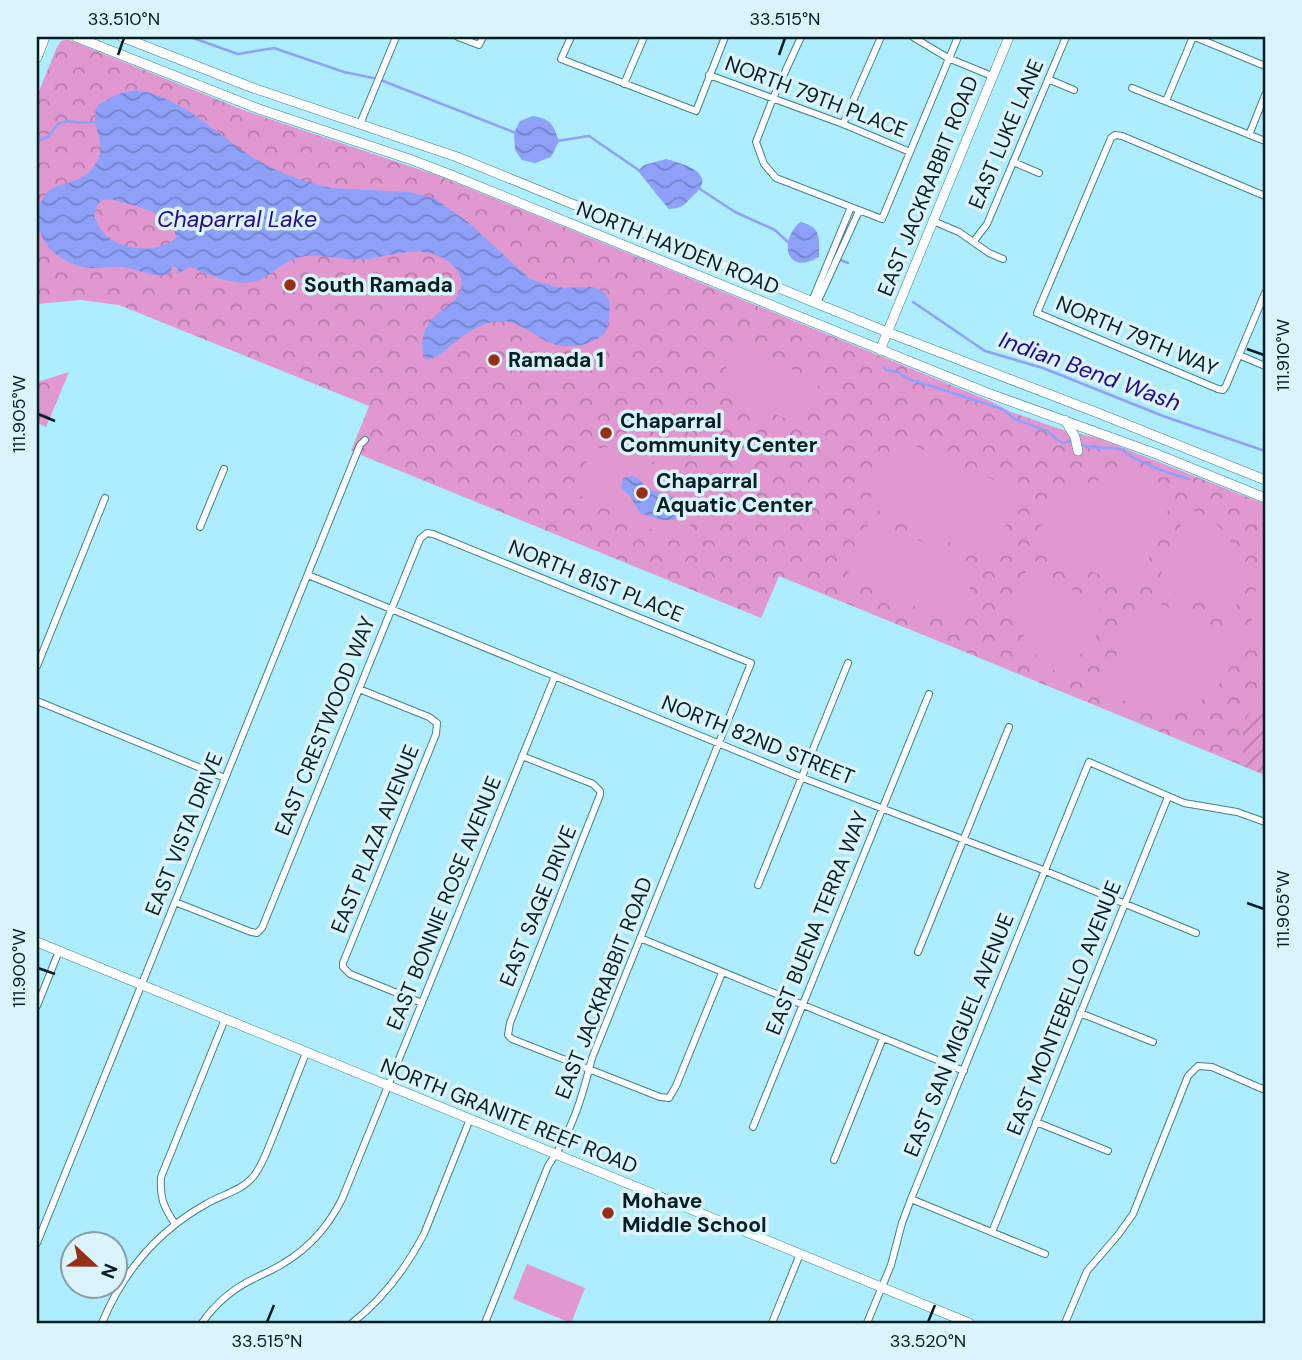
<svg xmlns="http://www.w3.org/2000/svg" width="1302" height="1360" font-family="'DM Sans',sans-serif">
<defs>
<pattern id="park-crowns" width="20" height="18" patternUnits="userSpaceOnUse" patternTransform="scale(1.75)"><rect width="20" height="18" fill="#e198d1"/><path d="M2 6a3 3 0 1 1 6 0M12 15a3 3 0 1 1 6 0" fill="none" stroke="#b47ba9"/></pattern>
<pattern id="garden-furrows" width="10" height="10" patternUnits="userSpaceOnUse" patternTransform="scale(1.75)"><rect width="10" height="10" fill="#e198d1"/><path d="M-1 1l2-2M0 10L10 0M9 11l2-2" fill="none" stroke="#b47ba9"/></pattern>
<pattern id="water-waves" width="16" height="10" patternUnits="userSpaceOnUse" patternTransform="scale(1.75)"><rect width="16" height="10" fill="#8fa0f9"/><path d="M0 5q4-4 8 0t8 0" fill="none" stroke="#7382c9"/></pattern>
</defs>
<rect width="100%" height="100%" fill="#adedfd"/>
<path fill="url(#park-crowns)" d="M 65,40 L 69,40 L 246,111 L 439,176 L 861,348 L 990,401 L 1011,412 L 1066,431 L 1098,438 L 1265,504 L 1265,775 L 779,576 L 761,618 L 351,451 L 369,406 L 119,305 L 81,300 L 37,304 L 37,96 L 57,47 L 61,41 Z
M 69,372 L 46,427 L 37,423 L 37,382 Z"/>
<path fill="url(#garden-furrows)" d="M 1265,704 L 1265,775 L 1243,766 L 1243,723 L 1253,708 Z"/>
<path fill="#e198d1" d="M 735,346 L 820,381 L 802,425 L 717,390 Z
M 594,437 L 593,442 L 595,443 L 594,447 L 602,449 L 603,446 L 629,454 L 631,451 L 646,455 L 644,463 L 648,464 L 648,463 L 654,464 L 656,460 L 661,462 L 667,460 L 675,466 L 681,467 L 680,471 L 698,476 L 696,481 L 707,485 L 687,533 L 690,535 L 685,544 L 583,499 L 578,488 Z
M 896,438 L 1020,491 L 990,560 L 867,506 Z
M 1125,476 L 1152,480 L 1169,487 L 1172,500 L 1139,584 L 1132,588 L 1034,548 C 1046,505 1080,478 1125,476 Z
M 1188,508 C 1235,524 1253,570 1233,615 L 1161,587 L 1159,580 Z
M 870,520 L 979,566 L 956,623 L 846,578 Z
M 1026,571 L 1097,600 L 1100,606 L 1091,630 L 1097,633 L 1088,653 L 1082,650 L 1071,678 C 1024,661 1006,616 1026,571 Z
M 1261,574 L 1265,575 L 1265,673 C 1248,641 1248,607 1261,574 Z
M 1145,598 L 1242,637 C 1232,677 1200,721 1154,711 C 1136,707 1119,698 1102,691 L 1138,600 Z
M 527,1264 L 585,1288 L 571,1323 L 513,1299 Z"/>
<path fill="url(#water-waves)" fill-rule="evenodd" d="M 137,90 C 186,98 218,137 259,161 C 281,174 307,182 331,188 L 409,192 L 434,198 L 468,222 L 529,278 C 541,283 553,287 565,288 C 577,288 592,284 602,291 C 611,297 610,307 609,316 C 609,321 608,327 606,331 C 595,346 566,350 551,343 C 535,337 521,322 502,321 C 484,321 467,332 454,343 C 445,350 439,359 427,359 C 418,351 423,329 431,320 C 438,312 448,307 455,299 C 473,279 452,259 431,253 C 410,248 388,256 368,259 C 355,260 343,259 330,257 C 309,255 298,254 280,267 C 272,272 265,278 257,281 C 233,287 211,275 190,267 L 177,274 L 178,268 L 172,266 L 170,273 C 153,279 140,270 123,267 C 112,265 102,269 91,268 C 54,265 25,232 44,196 C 53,180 87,188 99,157 C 106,138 88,123 98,105 L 118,94 ZM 109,199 C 132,205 156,209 174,226 L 176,238 C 156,256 109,250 98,224 C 95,219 93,214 96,208 C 98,202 102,200 109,199 Z
M 533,116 C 551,119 553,124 559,141 L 551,157 L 535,163 L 522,160 L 515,150 L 514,133 L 520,121 Z
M 666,159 C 680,163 716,172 697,192 C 696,194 694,194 693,196 C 683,205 684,208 669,209 C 658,197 649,184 638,171 L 644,165 Z
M 800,222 C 822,227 819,238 819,257 C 785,277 779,240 800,222 Z
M 631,476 L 638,478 L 648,489 L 672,496 L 681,510 L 679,517 C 668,524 652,517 640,513 L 630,496 L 621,488 L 623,478 Z"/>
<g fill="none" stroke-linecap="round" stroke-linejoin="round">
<path stroke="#8fa0f9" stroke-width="2.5" d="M 190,37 L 238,54 L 274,48 L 344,72 L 378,79 L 516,133
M 37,141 L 48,137 L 58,124 L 68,121 L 82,123 L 94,122
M 557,141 L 589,136 L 640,171
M 697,187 L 735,212 L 775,230 L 789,243 L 792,244
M 37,200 L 41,205
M 838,259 L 848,263
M 913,302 L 985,351 L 1043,368 L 1163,416 L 1265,451
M 884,367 L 886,370 L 898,372 L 906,378 L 1002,409 L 1015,419 L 1047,431 L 1062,443 L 1072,441
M 1078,444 C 1093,451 1107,445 1122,450 C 1127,452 1131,457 1136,459 C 1153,468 1171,474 1189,479"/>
<g stroke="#42808f" stroke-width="8">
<path id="street" d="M 458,37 L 479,45 L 483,37
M 571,37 L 561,59 L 696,111 L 725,37
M 801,37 L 773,98 L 756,142 L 764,164 L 776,178 L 882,219 L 958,37
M 913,37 L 948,58 L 992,76
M 1195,37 L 1265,66
M 709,75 L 843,124 L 910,152
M 1048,79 L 1074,90
M 624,84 L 644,37
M 1132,88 L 1265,141
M 1166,101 L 1193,37
M 360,124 L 396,37
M 843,124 L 881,37
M 1249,135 L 1265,95
M 1013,162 L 1039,173
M 1265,196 L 1122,136 L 1115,135 L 1111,138 L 1037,313 L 1218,389 L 1223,390 L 1226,386 L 1265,293
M 933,221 L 959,232 L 989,253 L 1003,259
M 974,241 L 987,224 L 1066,37
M 812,301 L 851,207
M 817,303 L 859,211
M 1239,355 L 1265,366
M 200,527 L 224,469
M 308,575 L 808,780 L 1038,868 L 1196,933
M 37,666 L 105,498
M 359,689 L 429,717 L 437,723 L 436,734 L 343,963 L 343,967 L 350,974 L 422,1003
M 37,701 L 225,778
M 522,756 L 593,784 L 600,791 L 600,795 L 510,1023 L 508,1035 L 512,1039 L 660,1097 L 669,1098 L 676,1086 L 722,973
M 758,885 L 848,663
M 175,902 L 251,932 L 257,933 L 262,928 L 420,539 L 427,533 L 433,534 L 751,663 L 592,1058 C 582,1098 572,1132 548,1166 L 485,1323
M 640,938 L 964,1071
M 918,952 L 1009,727
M 37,1006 L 59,951
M 1080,1013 L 1153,1042
M 1036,1122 L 1108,1151
M 753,1127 L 929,694
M 834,1160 L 883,1038
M 911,1199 L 1045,1254
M 175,1224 C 163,1206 160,1198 161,1177 L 225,1019
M 992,1232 L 1168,797
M 37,1243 L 360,445 L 365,440
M 102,1323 C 123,1272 158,1231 206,1204 C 221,1195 241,1191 253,1177 C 263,1165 268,1148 274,1134 C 285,1107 295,1080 306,1053
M 202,1323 C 215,1304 234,1288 255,1278 C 265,1273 275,1269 284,1263 C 309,1248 329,1225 342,1199 L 555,676
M 352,1323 C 383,1299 405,1270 424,1234 L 470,1119
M 772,1323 L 800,1254
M 867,1323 L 891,1265 L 902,1223 L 911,1199 L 1089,762 L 1184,803 L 1237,812 L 1265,822
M 1065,1323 L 1087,1271 L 1118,1235 L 1133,1214 L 1188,1076 L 1198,1066 L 1212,1067 L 1265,1090"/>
</g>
<g stroke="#42808f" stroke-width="10">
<path id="secondary" d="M 76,37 L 259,109 L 412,160 L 451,175 L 985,392 L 1154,453 L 1265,498
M 122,37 L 253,88 L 457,157 L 887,332 L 1098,413 L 1265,480
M 37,58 L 45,37
M 880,350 L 1009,37
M 1065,420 L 1075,437 L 1078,451
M 37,942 L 969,1323"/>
</g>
<use href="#street" stroke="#fff" stroke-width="6"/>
<use href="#secondary" stroke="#fff" stroke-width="9"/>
</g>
<path fill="none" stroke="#051f25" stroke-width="2.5" d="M 118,55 L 124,38M 779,55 L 785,38M 1247,349 L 1264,355M 38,414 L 55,421M 1247,903 L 1264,909M 38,968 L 55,974M 267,1322 L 274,1305M 928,1322 L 935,1305"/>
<g fill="#972f14" stroke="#dbf3fa" stroke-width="2.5">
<circle cx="290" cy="285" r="7"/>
<circle cx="494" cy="360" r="7"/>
<circle cx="606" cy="433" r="7"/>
<circle cx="642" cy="493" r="7"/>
<circle cx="608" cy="1213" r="7"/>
</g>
<g text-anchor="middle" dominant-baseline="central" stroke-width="7" stroke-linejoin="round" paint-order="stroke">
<g font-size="21" fill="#051f25" stroke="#dbf3fa">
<text transform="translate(816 97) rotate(21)">NORTH 79TH PLACE</text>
<text transform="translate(1006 134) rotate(-67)">EAST LUKE LANE</text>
<text transform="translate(928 186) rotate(-68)">EAST JACKRABBIT ROAD</text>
<text transform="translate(678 248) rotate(22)">NORTH HAYDEN ROAD</text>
<text transform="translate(1137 336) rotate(23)">NORTH 79TH WAY</text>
<text transform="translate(596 581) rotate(22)">NORTH 81ST PLACE</text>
<text transform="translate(325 726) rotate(-68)">EAST CRESTWOOD WAY</text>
<text transform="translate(758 740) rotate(22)">NORTH 82ND STREET</text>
<text transform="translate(184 834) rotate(-68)">EAST VISTA DRIVE</text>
<text transform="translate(375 839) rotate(-68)">EAST PLAZA AVENUE</text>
<text transform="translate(444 903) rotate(-68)">EAST BONNIE ROSE AVENUE</text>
<text transform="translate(538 906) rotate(-68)">EAST SAGE DRIVE</text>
<text transform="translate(817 923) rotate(-68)">EAST BUENA TERRA WAY</text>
<text transform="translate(604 988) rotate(-69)">EAST JACKRABBIT ROAD</text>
<text transform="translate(1064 1008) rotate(-68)">EAST MONTEBELLO AVENUE</text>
<text transform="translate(959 1035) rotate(-68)">EAST SAN MIGUEL AVENUE</text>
<text transform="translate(509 1116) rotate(22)">NORTH GRANITE REEF ROAD</text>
</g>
<g font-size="21" font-weight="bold" fill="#051f25" stroke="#dbf3fa" text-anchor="start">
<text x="304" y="285">South Ramada</text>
<text x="508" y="360">Ramada 1</text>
<text x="620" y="421">Chaparral<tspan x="620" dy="24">Community Center</tspan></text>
<text x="656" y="481">Chaparral<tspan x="656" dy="24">Aquatic Center</tspan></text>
<text x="622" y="1201">Mohave<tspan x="622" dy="24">Middle School</tspan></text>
</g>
<g font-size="23" font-style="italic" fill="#240992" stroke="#dbf3fa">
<text x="237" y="219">Chaparral Lake</text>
<text transform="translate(1090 371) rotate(20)">Indian Bend Wash</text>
</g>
</g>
<rect width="1302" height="1360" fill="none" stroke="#dbf3fa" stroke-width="77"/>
<g transform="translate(94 1265) rotate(112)"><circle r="33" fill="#dbf3fa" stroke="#859ea5" stroke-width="2"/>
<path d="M0-5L12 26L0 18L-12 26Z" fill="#972f14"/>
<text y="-10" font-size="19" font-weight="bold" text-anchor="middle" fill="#051f25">N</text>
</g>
<rect x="38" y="38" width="1226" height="1284" fill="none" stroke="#051f25" stroke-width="2.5"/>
<g font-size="18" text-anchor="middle" fill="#051f25">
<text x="124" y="25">33.510°N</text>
<text x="785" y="25">33.515°N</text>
<text transform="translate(1283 355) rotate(-90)" y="6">111.910°W</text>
<text transform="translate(19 414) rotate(-90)" y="6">111.905°W</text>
<text transform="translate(1283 909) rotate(-90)" y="6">111.905°W</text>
<text transform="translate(19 968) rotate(-90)" y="6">111.900°W</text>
<text x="267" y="1347">33.515°N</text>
<text x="928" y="1347">33.520°N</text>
</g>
</svg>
